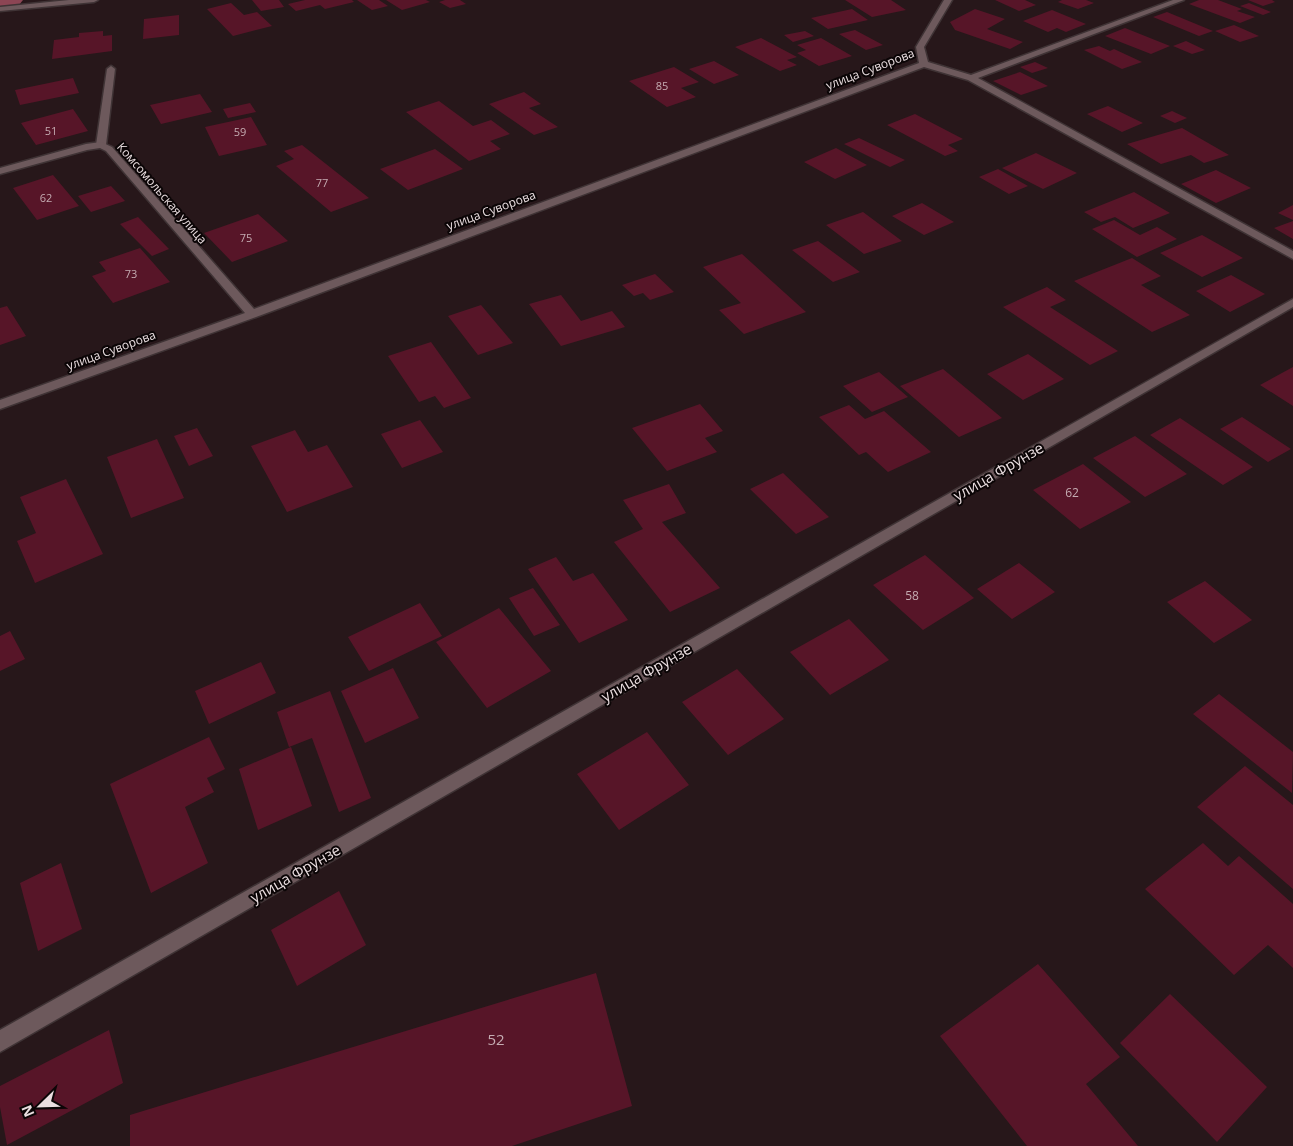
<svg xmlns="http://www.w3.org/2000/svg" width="1293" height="1146" font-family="'Open Sans',sans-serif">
<rect width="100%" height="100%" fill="#27171a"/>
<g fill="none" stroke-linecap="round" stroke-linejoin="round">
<path fill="#8c4554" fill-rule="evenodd" d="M 0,0 L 23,0 L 19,5 L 0,8 Z"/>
</g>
<path fill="#571528" d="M 252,0 L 279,0 L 284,7 L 261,11 Z
M 305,0 L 352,0 L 354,2 L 325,9 L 320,5 L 296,11 L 288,4 Z
M 357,0 L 379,0 L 388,6 L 372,10 Z
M 386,0 L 426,0 L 430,2 L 402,10 Z
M 445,0 L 460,0 L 466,4 L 450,8 L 439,2 Z
M 845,0 L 891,0 L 906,10 L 872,17 Z
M 995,0 L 1025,0 L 1036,5 L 1019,11 Z
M 1062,0 L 1086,0 L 1094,3 L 1078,9 L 1058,2 Z
M 1199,0 L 1218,0 L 1242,9 L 1237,11 L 1255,17 L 1240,23 L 1189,4 Z
M 1248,0 L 1272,0 L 1275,2 L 1263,6 Z
M 231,3 L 244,15 L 257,12 L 272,26 L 233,36 L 207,9 Z
M 1249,3 L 1271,12 L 1263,15 L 1240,6 Z
M 852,9 L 868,20 L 828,29 L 811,18 Z
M 975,9 L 1005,19 L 987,29 L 1023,42 L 1010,49 L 955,30 L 950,22 Z
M 1052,10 L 1086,24 L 1066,32 L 1057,28 L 1048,32 L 1023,21 Z
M 1167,12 L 1213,31 L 1199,36 L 1153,17 Z
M 179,15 L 179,35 L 143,39 L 144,19 Z
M 1234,25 L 1259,36 L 1240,42 L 1215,31 Z
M 1125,28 L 1170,46 L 1151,54 L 1105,36 Z
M 855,30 L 883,45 L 866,50 L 839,34 Z
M 103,31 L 103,36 L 112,35 L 112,51 L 52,59 L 54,40 L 79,37 L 79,33 Z
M 805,31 L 814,36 L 793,42 L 784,35 Z
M 761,38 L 797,57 L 787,60 L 797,65 L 780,71 L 735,47 Z
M 821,38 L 852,56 L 819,66 L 797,53 L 806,50 L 797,45 Z
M 1186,41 L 1205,50 L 1192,54 L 1173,46 Z
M 1099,46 L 1110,51 L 1114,49 L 1142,62 L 1122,69 L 1084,50 Z
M 714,61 L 739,75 L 714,84 L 689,69 Z
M 1035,62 L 1048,68 L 1032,73 L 1020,67 Z
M 674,67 L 699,82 L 681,88 L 696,97 L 667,107 L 629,81 Z
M 1020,72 L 1048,86 L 1021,95 L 993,81 Z
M 73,78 L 79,93 L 20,105 L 15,90 Z
M 524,92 L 541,104 L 529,108 L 558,127 L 534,135 L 489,104 Z
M 200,94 L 212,112 L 161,124 L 150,105 Z
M 439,101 L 473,126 L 491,120 L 510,134 L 490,141 L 501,149 L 469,161 L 406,112 Z
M 250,103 L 256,112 L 228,118 L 223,109 Z
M 1108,106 L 1143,123 L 1122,132 L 1087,114 Z
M 73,109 L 88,131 L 36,145 L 21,123 Z
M 1172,111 L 1187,118 L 1175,123 L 1160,116 Z
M 915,114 L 963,139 L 948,145 L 958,151 L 945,156 L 887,125 Z
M 251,117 L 267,145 L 219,156 L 205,127 Z
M 1182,128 L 1229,155 L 1204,163 L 1191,155 L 1161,164 L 1127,144 Z
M 859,138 L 905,160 L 890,167 L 844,144 Z
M 302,145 L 369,198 L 331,212 L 276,166 L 294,159 L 284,151 Z
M 836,148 L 867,165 L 835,179 L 804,162 Z
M 435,149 L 463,169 L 408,190 L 380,169 Z
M 1036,153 L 1077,173 L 1043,189 L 1002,168 Z
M 998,169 L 1028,186 L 1009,194 L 979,177 Z
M 1216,170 L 1251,188 L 1216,203 L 1181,184 Z
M 53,175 L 79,206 L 37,220 L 13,188 Z
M 111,186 L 125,201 L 91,212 L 78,196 Z
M 1134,192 L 1170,213 L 1133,228 L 1115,217 L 1101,222 L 1084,212 Z
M 922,203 L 954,222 L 924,235 L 892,216 Z
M 1293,205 L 1293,220 L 1278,213 Z
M 863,212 L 902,241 L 864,254 L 826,225 Z
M 258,214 L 288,241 L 232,262 L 204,233 Z
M 138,217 L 169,249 L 152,256 L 120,224 Z
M 1114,220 L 1140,235 L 1157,227 L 1177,239 L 1137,257 L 1092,229 Z
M 1293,221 L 1293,239 L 1274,228 Z
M 1202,235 L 1243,258 L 1202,277 L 1160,253 Z
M 818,241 L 860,272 L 833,282 L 792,250 Z
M 140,248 L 170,282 L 113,303 L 92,276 L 106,271 L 99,262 Z
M 742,254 L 806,312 L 744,334 L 719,310 L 741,303 L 703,267 Z
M 1132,258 L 1161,276 L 1141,285 L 1190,315 L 1152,332 L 1074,281 Z
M 655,274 L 674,292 L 650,300 L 643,293 L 634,296 L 622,285 Z
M 1231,275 L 1265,294 L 1230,312 L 1196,291 Z
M 1047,287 L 1066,300 L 1050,307 L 1118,351 L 1090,365 L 1003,307 Z
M 561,295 L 581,321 L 612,311 L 625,327 L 561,346 L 529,304 Z
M 481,305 L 513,343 L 478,355 L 448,316 Z
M 7,306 L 26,336 L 0,345 L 0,308 Z
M 431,342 L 471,398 L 444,408 L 435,396 L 419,402 L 388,356 Z
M 1028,354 L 1064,379 L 1023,400 L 987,374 Z
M 1293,367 L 1293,406 L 1260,385 Z
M 943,369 L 1002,418 L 959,437 L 900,386 Z
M 879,372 L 908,397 L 872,412 L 843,386 Z
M 700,404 L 723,431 L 705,438 L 717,452 L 667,471 L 632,428 Z
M 849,405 L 865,419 L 884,411 L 931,452 L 888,472 L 866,452 L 859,455 L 819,417 Z
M 1242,417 L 1291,449 L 1268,462 L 1220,429 Z
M 1180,418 L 1253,467 L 1223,485 L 1150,435 Z
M 420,420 L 443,452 L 402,468 L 381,434 Z
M 197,428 L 213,456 L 189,466 L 174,436 Z
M 295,430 L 308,452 L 327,445 L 353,487 L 287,512 L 251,446 Z
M 1135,436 L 1187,474 L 1145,497 L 1093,458 Z
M 157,439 L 184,498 L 131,518 L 107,457 Z
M 1083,464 L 1131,502 L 1080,529 L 1033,490 Z
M 783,473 L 829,517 L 796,534 L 750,489 Z
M 66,479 L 103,554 L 35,583 L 17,541 L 36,533 L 20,497 Z
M 669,484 L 686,513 L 662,522 L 720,588 L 670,612 L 614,542 L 643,529 L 623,500 Z
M 925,555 L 974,598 L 923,630 L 873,585 Z
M 556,557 L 573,581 L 593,573 L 628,620 L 579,643 L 528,569 Z
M 1019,563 L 1055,592 L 1012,619 L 977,589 Z
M 1205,581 L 1252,620 L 1214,643 L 1167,602 Z
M 533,588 L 560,625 L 534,636 L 509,598 Z
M 420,603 L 442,636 L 369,671 L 348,637 Z
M 499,608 L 551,671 L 487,708 L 436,642 Z
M 849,619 L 889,660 L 830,695 L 790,652 Z
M 10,631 L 25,659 L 0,671 L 0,636 Z
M 261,662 L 276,693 L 209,724 L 195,691 Z
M 393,668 L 419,718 L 365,743 L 341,691 Z
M 737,669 L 784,719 L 728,755 L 682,702 Z
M 330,691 L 371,798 L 339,812 L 312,738 L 289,747 L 277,712 Z
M 1219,694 L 1293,752 L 1292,793 L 1193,714 Z
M 647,732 L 689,785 L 619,830 L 577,774 Z
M 209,737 L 225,769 L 207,778 L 214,792 L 185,807 L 208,863 L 151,893 L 110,784 Z
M 291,747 L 312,806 L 258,830 L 239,769 Z
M 1245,766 L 1293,805 L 1293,889 L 1197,807 Z
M 1203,843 L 1228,866 L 1239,856 L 1293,904 L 1293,968 L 1268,945 L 1234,975 L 1145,889 Z
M 61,863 L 82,929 L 38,951 L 20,883 Z
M 339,891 L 366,945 L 297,986 L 271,930 Z
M 1038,964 L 1120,1057 L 1086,1084 L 1138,1146 L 1027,1146 L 940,1036 Z
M 596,973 L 632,1106 L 512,1146 L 130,1146 L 130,1115 Z
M 1170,994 L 1267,1087 L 1217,1142 L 1120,1043 Z
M 109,1030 L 123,1083 L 7,1145 L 0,1107 L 0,1086 Z"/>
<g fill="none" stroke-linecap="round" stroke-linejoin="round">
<g stroke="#3f3335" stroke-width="3">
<path id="lane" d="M 111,66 L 115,69 L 106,145 L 101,148 L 96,145 L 107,69 Z"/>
</g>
<g stroke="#3f3335" stroke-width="3">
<path id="street" d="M 69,0 L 98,0 L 94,2 L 0,11 L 0,7 Z
M 944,0 L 952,0 L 924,47 L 928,62 L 971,75 L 1173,0 L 1184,0 L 978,78 L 1293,251 L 1293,259 L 968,80 L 924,67 L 256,317 L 0,409 L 0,400 L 245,313 L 106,151 L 100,148 L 87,150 L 0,174 L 0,168 L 86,144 L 101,142 L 112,147 L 254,309 L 919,63 L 916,47 Z
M 1293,299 L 1293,307 L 0,1052 L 0,1030 Z"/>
</g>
<use href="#lane" fill="#6d595c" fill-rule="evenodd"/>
<use href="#street" fill="#6d595c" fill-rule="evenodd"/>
</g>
<g text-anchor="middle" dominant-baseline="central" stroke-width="4" stroke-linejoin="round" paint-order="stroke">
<g font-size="11" fill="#c5acb2">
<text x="662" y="85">85</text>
<text x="51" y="130">51</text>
<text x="240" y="131">59</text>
<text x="322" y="182">77</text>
<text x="46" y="197">62</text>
<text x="246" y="237">75</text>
<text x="131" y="273">73</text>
</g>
<g font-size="12" fill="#eadee0" stroke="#0b0506">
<text transform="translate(870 69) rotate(-21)">улица Суворова</text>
<text transform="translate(162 193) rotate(49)">Комсомольская улица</text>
<text transform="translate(491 210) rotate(-20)">улица Суворова</text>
<text transform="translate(111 350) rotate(-20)">улица Суворова</text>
</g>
<g font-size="12" fill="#c5acb2">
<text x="1072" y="492">62</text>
<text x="912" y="595">58</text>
</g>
<g font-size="15" fill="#eadee0" stroke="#0b0506">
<text transform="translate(998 471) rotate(-30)">улица Фрунзе</text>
<text transform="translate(646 672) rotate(-30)">улица Фрунзе</text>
<text transform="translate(295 873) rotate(-30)">улица Фрунзе</text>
</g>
<g font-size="15" fill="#c5acb2">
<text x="496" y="1039">52</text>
</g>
</g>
<g transform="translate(40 1106) rotate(247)" stroke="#0b0506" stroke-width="4" paint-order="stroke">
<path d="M0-4L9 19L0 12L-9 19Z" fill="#eadee0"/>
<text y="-8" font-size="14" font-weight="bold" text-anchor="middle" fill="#eadee0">N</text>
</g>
</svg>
